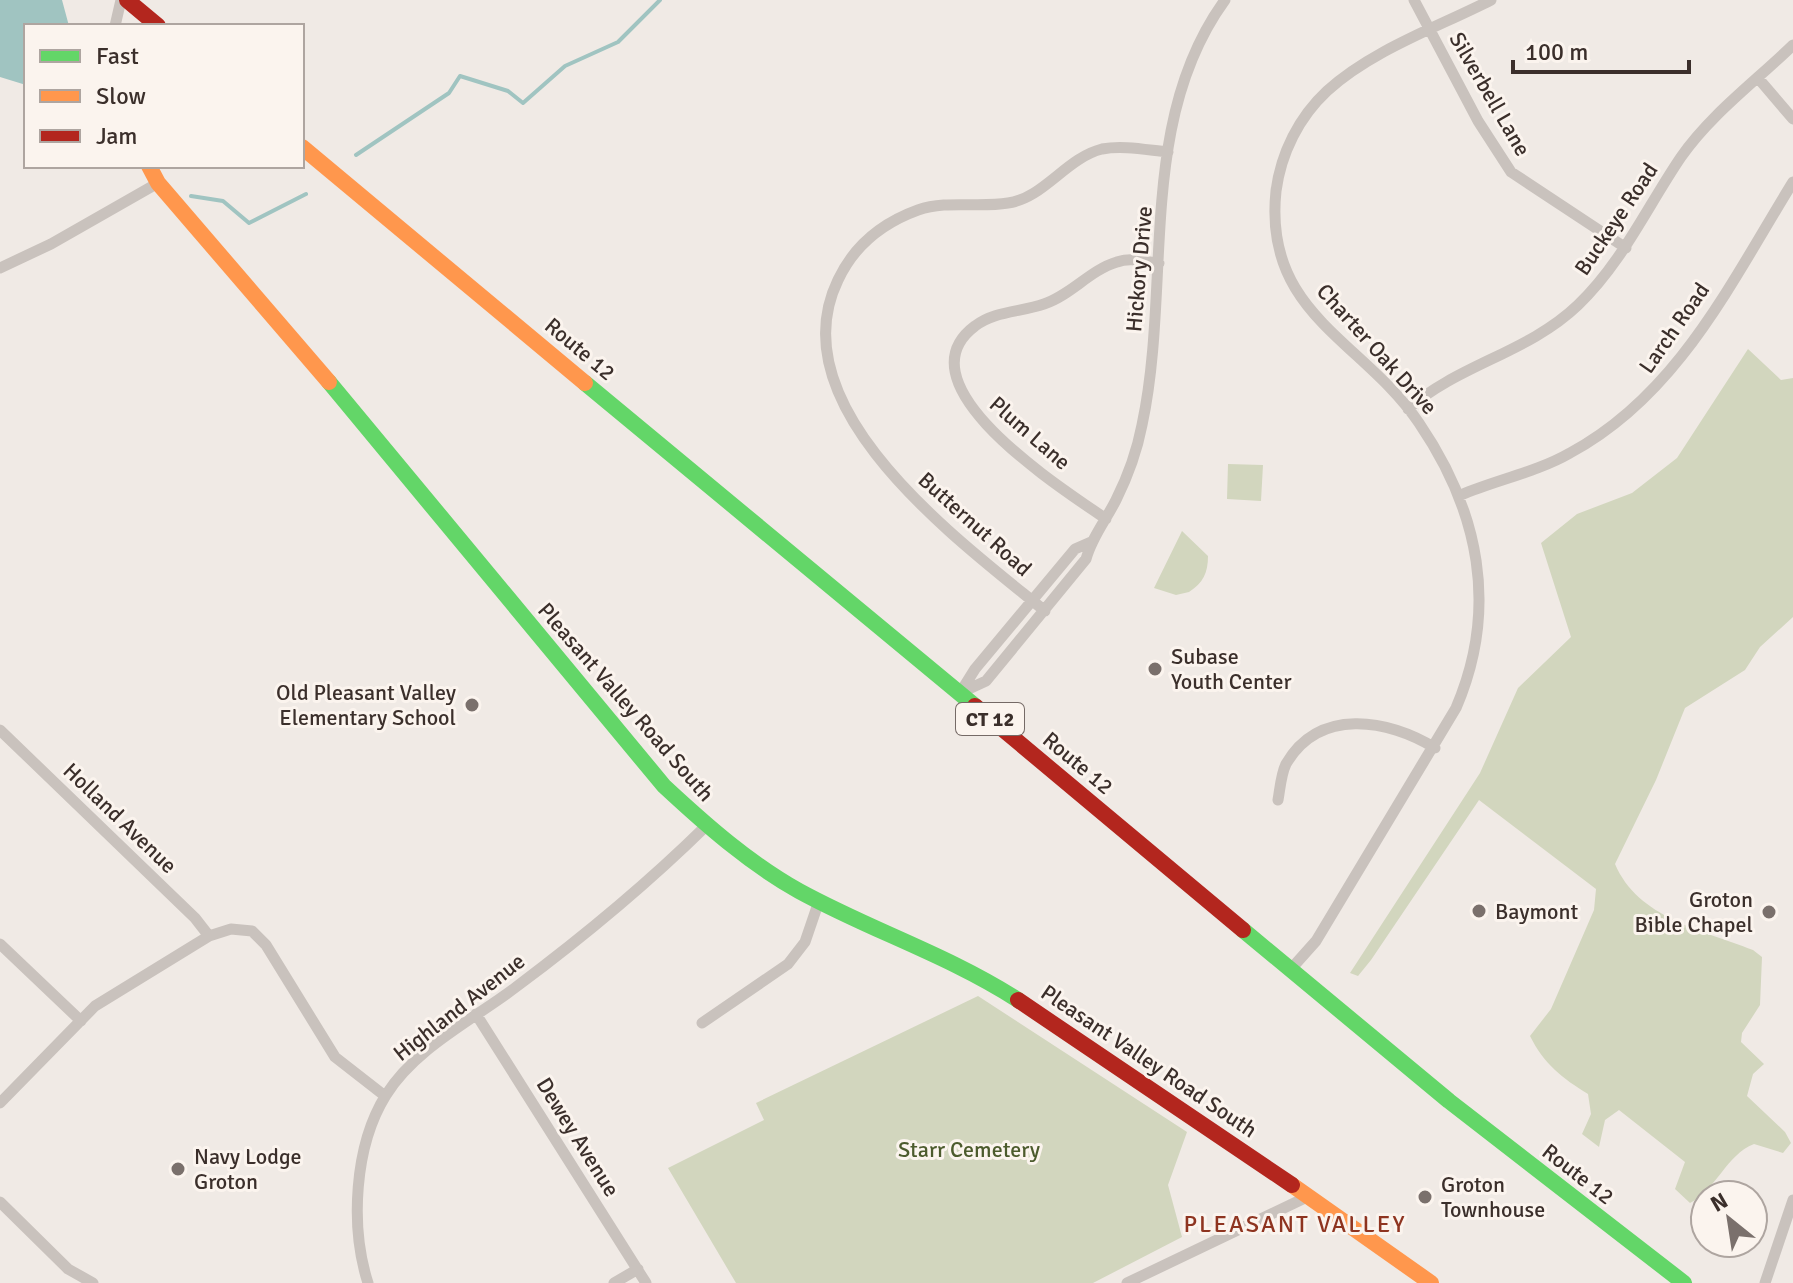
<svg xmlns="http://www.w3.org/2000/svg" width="1793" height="1283" font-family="Signika,sans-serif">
<rect width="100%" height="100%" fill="#f0eae5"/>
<path fill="#d2d6be" d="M 1748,349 L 1781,380 L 1793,378 L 1793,617 L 1760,647 L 1745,670 L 1685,708 L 1656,780 L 1615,864 C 1638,918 1702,930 1753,950 L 1762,957 L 1760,1005 L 1742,1033 L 1741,1042 L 1764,1064 L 1753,1074 L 1747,1096 L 1785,1132 L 1791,1143 L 1783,1153 L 1754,1144 C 1726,1155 1717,1189 1690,1203 L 1675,1189 L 1685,1162 L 1619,1110 L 1605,1120 L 1599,1147 L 1582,1134 L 1591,1114 L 1588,1094 C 1562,1078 1544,1064 1530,1036 L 1551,1009 L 1594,910 L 1596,889 L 1479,800 L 1371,960 L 1358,976 L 1350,973 L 1480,773 L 1518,688 L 1571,637 L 1541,543 L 1577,514 L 1632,493 L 1677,458 Z
M 1228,464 L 1263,465 L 1261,501 L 1227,499 Z
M 1182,531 L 1208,556 C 1208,573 1203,583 1189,592 L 1176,595 L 1154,588 Z
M 978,996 L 1187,1132 L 1168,1185 L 1182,1237 L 1093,1283 L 736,1283 L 668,1168 L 764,1120 L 756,1103 Z"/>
<path fill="#a0c4c1" d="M 0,0 L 62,0 L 69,26 L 26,26 L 26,85 L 0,77 Z"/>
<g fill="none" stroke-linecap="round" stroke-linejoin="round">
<path stroke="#a0c4c1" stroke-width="4" d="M 356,155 L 449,93 L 460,76 L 508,91 L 523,103 L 565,66 L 618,42 L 660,0
M 191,196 L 223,201 L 249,223 L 306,194"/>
<path stroke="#c9c2bd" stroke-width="11" d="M 1414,0 L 1478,121 L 1511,172 L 1626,248
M 115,26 L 121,0
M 1758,78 L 1793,119
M 0,268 L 51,244 L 158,183
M 1408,409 C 1459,364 1528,353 1578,305 C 1622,263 1647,207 1681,157 C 1711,114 1756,81 1793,45
M 1461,495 C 1496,480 1537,472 1570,453 C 1678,395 1731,282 1793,182
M 1106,519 C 1065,490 896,385 975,326 C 994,311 1021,312 1044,304 C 1071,295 1090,270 1117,262 C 1130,257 1146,262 1159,263
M 1045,611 C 961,542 776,408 838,280 C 854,246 882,223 918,210 C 947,200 978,208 1008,203 C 1044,198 1066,158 1102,149 C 1123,145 1147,150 1168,152
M 960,693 L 986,681 L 1086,559 C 1092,537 1106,520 1116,500 C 1128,476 1137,451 1142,425 C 1172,285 1136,122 1225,0
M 960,693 L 975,669 L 1075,549 L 1091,542
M 0,730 L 195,918 L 209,936
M 1278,800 C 1280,789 1281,774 1286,764 C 1319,707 1388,719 1435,748
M 0,944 L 81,1021
M 1291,969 L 1316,941 L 1456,708 C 1499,608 1479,511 1419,423 C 1363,340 1263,314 1276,191 C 1281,153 1299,117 1327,91 C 1372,50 1438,27 1491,0
M 476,1014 L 646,1283
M 702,1023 L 788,964 L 805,942 L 819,901
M 0,1103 L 95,1006 L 209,936 L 231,929 L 252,931 L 266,945 L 335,1057 L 385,1096
M 0,1202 L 68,1269 L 93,1283
M 368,1283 C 350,1227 354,1146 386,1095 C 415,1048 474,1019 516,987 C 583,937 646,885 706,826
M 614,1283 L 638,1269
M 1127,1283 L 1309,1196
M 1765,1283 L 1793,1200"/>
<path stroke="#63d668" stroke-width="16" d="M 329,382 L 664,786 C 706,825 749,863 799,891 C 872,931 946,954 1018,1000
M 585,383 L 975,706
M 1243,930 L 1449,1101 L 1684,1283"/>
<path stroke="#ff974d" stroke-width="16" d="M 302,147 L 585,383
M 149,166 L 158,183 L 329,382
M 1292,1185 L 1431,1283"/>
<path stroke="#b3261e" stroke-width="16" d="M 127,0 L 158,26
M 975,706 L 1243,930
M 1018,1000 L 1292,1185"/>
</g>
<g fill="#7a706c" stroke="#fbf4ee" stroke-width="3">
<circle cx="1155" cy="669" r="8"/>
<circle cx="472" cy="705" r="8"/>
<circle cx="1479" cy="911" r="8"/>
<circle cx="1769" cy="912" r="8"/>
<circle cx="178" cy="1169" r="8"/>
<circle cx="1425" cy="1197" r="8"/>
</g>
<g text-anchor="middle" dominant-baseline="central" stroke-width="6" stroke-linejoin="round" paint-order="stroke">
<rect fill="#fbf4ee" stroke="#756a66" stroke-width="2" x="956" y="703" width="68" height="32" rx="6"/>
<g font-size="20" font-weight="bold" fill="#3b2f2b">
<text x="990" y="719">CT 12</text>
</g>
<g font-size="22" fill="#3b2f2b" stroke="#fbf4ee">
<text transform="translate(1490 94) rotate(60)">Silverbell Lane</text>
<text transform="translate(1616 219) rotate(-56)">Buckeye Road</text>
<text transform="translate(1139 269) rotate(-85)">Hickory Drive</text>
<text transform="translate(1674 328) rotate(-55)">Larch Road</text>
<text transform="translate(580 349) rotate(40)">Route 12</text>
<text transform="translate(1377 349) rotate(48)">Charter Oak Drive</text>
<text transform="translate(1030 433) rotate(41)">Plum Lane</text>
<text transform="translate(975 524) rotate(42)">Butternut Road</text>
<text transform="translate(626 702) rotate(49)">Pleasant Valley Road South</text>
<text transform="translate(1078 763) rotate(40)">Route 12</text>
<text transform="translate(120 818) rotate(44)">Holland Avenue</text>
<text transform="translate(459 1007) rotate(-38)">Highland Avenue</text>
<text transform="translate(1149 1061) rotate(34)">Pleasant Valley Road South</text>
<text transform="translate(578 1137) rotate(58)">Dewey Avenue</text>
<text transform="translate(1578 1174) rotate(38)">Route 12</text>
</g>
<g font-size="22" fill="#3b2f2b" stroke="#fbf4ee" text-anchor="start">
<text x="1171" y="656">Subase<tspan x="1171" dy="25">Youth Center</tspan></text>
<text x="456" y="692" text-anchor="end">Old Pleasant Valley<tspan x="456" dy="25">Elementary School</tspan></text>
<text x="1753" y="899" text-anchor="end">Groton<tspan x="1753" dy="25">Bible Chapel</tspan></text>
<text x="1495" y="911">Baymont</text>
<text x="194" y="1156">Navy Lodge<tspan x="194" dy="25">Groton</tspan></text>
<text x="1441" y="1184">Groton<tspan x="1441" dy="25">Townhouse</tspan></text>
</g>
<g font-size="22" fill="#4c5b2d" stroke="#fbf4ee">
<text x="969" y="1149">Starr Cemetery</text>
</g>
<g font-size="24" letter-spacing="2" fill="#8e3420" stroke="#fbf4ee">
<text x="1295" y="1224">PLEASANT VALLEY</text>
</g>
</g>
<rect x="24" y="24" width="280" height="144" fill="#fbf4ee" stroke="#aea5a0" stroke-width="2"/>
<rect x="40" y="50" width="40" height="12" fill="#63d668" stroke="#aea5a0" stroke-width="2"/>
<text x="96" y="64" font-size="24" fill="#3b2f2b">Fast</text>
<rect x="40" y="90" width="40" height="12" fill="#ff974d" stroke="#aea5a0" stroke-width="2"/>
<text x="96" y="104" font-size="24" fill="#3b2f2b">Slow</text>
<rect x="40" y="130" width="40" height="12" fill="#b3261e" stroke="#aea5a0" stroke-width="2"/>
<text x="96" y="144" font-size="24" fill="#3b2f2b">Jam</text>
<g transform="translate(1729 1219) rotate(330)"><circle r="38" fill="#fbf4ee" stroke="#aea5a0" stroke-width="2"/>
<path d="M0-6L14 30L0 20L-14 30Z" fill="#7a706c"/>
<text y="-12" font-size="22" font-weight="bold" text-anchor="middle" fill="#3b2f2b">N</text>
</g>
<path d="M1513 60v12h176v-12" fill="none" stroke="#3b2f2b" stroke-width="4"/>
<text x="1525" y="60" font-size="24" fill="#3b2f2b" stroke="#fbf4ee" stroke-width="6" paint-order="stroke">100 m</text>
</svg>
